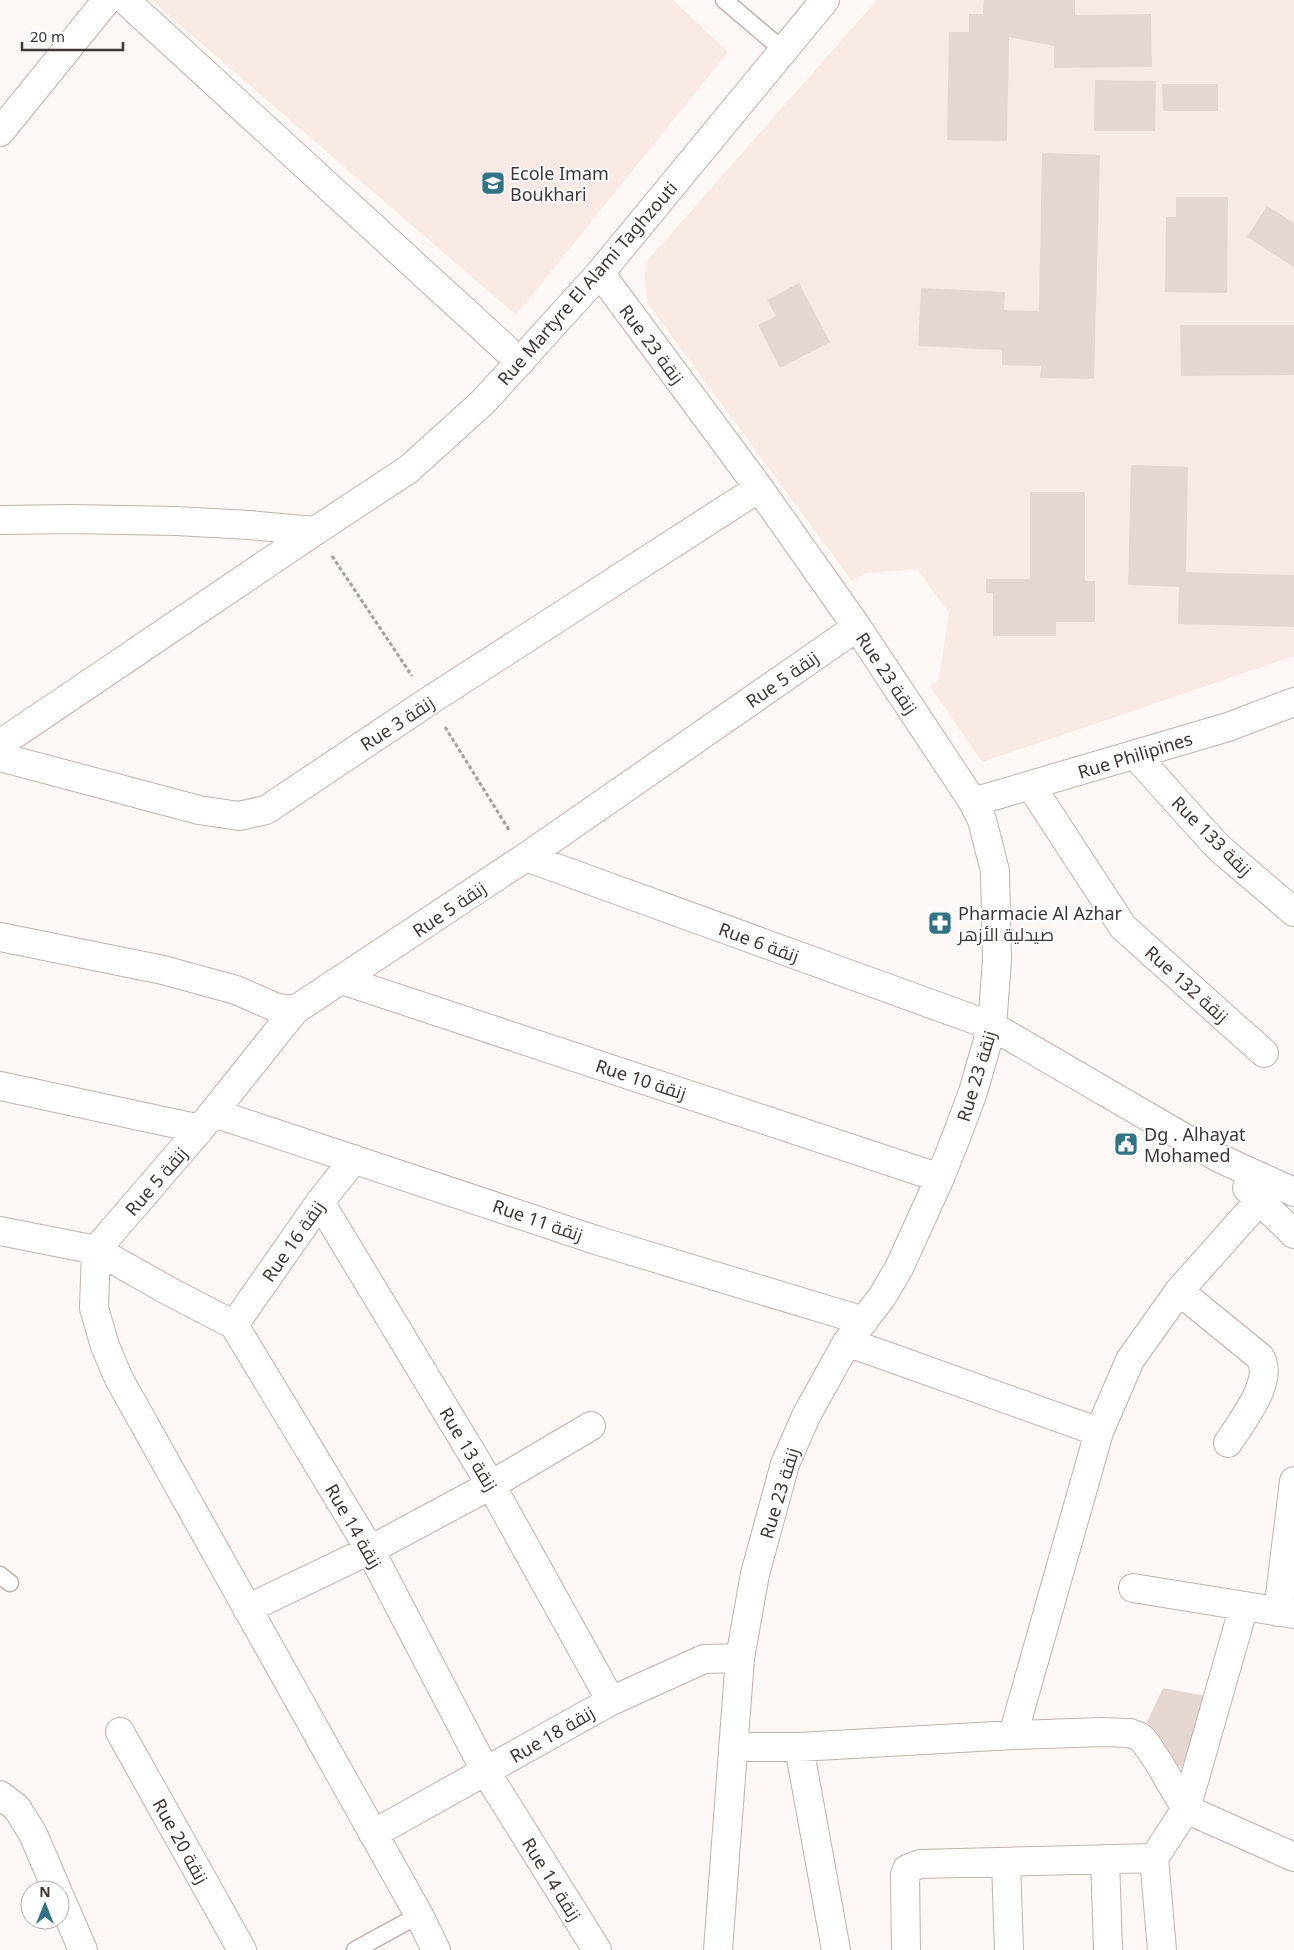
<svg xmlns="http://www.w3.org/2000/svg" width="1294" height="1950" font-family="'Noto Sans',Cairo,sans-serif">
<rect width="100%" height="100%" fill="#fdf7f5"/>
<path fill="#f8e9e5" d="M 151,0 L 673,0 L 728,52 L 516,315 Z
M 877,0 L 1294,0 L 1294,656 L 982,762 L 930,686 L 939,680 L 949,613 L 917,569 L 865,573 L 852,581 L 648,304 L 644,277 L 648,260 Z"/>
<path fill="#e5d6d2" d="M 984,0 L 1075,0 L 1075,15 L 1151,14 L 1152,67 L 1054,68 L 1054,46 L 1009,37 L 1007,141 L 947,140 L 949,32 L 969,32 L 969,14 L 983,14 Z
M 1095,80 L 1156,81 L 1155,131 L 1094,131 Z
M 1162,84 L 1218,84 L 1218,111 L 1163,111 Z
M 1042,153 L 1100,155 L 1094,379 L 1040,378 L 1041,366 L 1002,365 L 1002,350 L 918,346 L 921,288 L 1005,292 L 1004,310 L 1039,311 Z
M 1176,197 L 1228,197 L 1227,293 L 1165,292 L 1166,217 L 1176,217 Z
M 1267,206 L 1294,223 L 1294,267 L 1247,237 Z
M 799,283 L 830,342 L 780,368 L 758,325 L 776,316 L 767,300 Z
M 1180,325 L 1294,325 L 1294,375 L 1181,376 Z
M 1131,465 L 1188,467 L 1186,572 L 1294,575 L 1294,627 L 1178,624 L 1179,587 L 1128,585 Z
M 1030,492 L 1085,492 L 1085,581 L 1095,581 L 1095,622 L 1056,622 L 1056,636 L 993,636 L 993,593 L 986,593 L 986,579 L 1030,579 Z
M 1163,1688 L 1206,1696 L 1192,1768 L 1174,1765 L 1147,1722 Z"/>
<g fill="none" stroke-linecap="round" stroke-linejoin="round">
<g stroke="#c0b2ae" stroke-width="19">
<path id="lane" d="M 724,0 L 783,50
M 0,1575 L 10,1583
M 355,1950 L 419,1915"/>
</g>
<g stroke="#c0b2ae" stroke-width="30">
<path id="street" d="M 125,0 L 520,362
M 0,132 L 107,0
M 600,273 L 759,488 L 857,627 L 973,802 L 982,820 L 995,871 L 997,960 L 992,1026 L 973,1092 L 957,1135 L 940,1178 L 899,1268 L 882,1297 L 847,1342 L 806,1416 L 785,1464 L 755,1574 L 740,1658 L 718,1950
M 0,744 L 315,531
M 1135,755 L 1218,847 L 1294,912
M 0,757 L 199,810 L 239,816 L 266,810 L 429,701 L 759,488
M 1031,786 L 1123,927 L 1264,1053
M 973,802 L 1228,727 L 1294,702
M 526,857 L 992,1026 L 1219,1158 L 1294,1192
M 0,937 L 163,970 L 236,990 L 277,1008 L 295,1010
M 342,980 L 940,1178
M 0,1086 L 200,1129
M 214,1113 L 599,1241 L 864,1321
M 1247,1188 L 1294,1234
M 320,1202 L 491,1485 L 611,1701
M 0,1231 L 96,1250 L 167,1290 L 234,1325 L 370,1550 L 486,1772 L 597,1950
M 96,1250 L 200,1129 L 295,1010 L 526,857 L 857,627
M 96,1250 L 94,1308 L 105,1346 L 119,1379 L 419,1915 L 436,1950
M 1179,1291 L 1260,1357 C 1275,1381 1241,1422 1228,1443
M 234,1325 L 320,1202 L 354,1159
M 847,1342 L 1099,1432
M 1133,1588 L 1294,1614
M 247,1609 L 370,1550 L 491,1485 L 591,1426
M 1278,1612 L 1294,1481
M 120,1732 L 242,1950
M 1013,1735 L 1099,1432 L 1130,1360 L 1179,1291 L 1259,1201
M 733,1747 L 799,1747 L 1013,1735 L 1103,1732 L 1130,1733 L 1140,1737 L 1145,1742 L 1159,1763 L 1186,1809 L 1294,1857
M 799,1747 L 836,1950
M 0,1795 L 17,1808 L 33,1834 L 57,1890
M 373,1834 L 611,1701 L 704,1659 L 740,1658
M 1105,1859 L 1108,1950
M 1006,1862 L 1009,1950
M 60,1897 L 83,1950
M 906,1950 L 905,1875 L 907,1869 L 920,1864 L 1154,1858
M 1162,1950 L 1154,1858 L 1186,1809 L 1244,1606"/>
</g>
<g stroke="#c0b2ae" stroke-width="30">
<path id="secondary" d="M 0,520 L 70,519 L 177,521 L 249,525 L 315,531 L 409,469 L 484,401 L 600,273 L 825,0"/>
</g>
<path stroke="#a59f9d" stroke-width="3" stroke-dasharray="4 2.5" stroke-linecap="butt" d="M 332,556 L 412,676
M 445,727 L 509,830"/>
<use href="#lane" stroke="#fff" stroke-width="16"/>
<use href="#street" stroke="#fff" stroke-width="28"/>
<use href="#secondary" stroke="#fff" stroke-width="28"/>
</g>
<defs>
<g id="school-square" transform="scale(1.25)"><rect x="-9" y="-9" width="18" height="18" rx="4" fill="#317285" stroke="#fff"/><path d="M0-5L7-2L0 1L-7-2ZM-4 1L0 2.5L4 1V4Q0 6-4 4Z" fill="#fff"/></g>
<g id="pharmacy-square" transform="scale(1.25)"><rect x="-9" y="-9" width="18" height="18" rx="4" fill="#317285" stroke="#fff"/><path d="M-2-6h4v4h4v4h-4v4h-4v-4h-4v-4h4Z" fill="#fff"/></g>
<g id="civic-square" transform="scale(1.25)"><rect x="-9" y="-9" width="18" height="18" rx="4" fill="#317285" stroke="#fff"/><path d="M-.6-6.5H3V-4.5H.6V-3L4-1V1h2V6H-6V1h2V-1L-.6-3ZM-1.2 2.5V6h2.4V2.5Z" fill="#fff"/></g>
</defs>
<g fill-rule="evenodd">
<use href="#school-square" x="493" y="183"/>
<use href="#pharmacy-square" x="940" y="923"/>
<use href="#civic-square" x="1126" y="1144"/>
</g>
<g text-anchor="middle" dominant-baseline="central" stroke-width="4" stroke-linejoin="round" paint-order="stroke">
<g font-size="18" fill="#3c3634" stroke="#fff" text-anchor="start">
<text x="510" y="173">Ecole Imam<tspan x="510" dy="21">Boukhari</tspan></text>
<text x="958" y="913">Pharmacie Al Azhar<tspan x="958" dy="21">صيدلية الأزهر</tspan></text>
<text x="1144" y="1134">Dg . Alhayat<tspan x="1144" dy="21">Mohamed</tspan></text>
</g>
<g font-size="18" fill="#3c3634" stroke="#fff">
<text transform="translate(587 283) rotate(-49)">Rue Martyre El Alami Taghzouti</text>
<text transform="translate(652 344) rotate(53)">Rue 23 زنقة</text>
<text transform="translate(887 673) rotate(56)">Rue 23 زنقة</text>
<text transform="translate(782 679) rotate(-35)">Rue 5 زنقة</text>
<text transform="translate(397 723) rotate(-33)">Rue 3 زنقة</text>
<text transform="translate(1135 755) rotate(-17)">Rue Philipines</text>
<text transform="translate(1212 836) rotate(45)">Rue 133 زنقة</text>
<text transform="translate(449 909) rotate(-34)">Rue 5 زنقة</text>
<text transform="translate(759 942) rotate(20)">Rue 6 زنقة</text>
<text transform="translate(1187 984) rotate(42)">Rue 132 زنقة</text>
<text transform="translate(976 1076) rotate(-73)">Rue 23 زنقة</text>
<text transform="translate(641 1079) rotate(18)">Rue 10 زنقة</text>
<text transform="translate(156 1181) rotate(-49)">Rue 5 زنقة</text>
<text transform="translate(538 1220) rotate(19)">Rue 11 زنقة</text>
<text transform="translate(293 1241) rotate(-55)">Rue 16 زنقة</text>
<text transform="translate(469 1449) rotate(59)">Rue 13 زنقة</text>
<text transform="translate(779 1493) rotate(-73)">Rue 23 زنقة</text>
<text transform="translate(354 1526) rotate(60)">Rue 14 زنقة</text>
<text transform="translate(552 1734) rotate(-30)">Rue 18 زنقة</text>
<text transform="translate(181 1841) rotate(61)">Rue 20 زنقة</text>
<text transform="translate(552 1879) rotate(58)">Rue 14 زنقة</text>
</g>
</g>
<g transform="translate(45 1905)"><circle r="24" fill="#ffffff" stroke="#b1afae"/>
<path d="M0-4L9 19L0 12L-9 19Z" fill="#317285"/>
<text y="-8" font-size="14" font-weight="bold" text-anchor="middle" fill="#3c3634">N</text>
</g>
<path d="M22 42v8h101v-8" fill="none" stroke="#3c3634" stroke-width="2.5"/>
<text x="30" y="42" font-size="15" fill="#3c3634" stroke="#ffffff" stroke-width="4" paint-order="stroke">20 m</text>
</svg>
